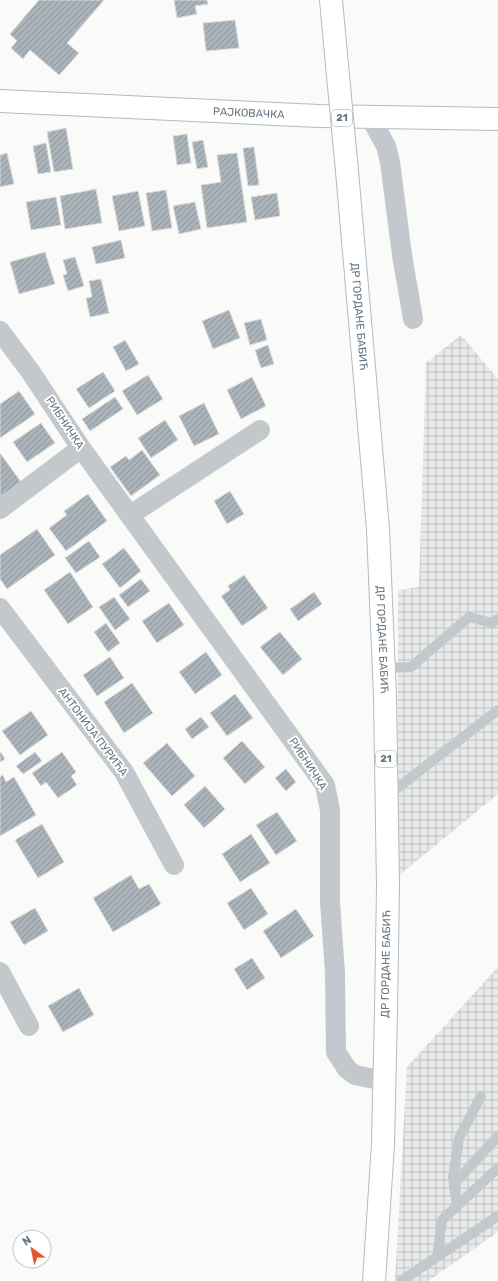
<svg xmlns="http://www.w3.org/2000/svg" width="498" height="1281" font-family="Rubik,sans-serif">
<defs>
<pattern id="industrial-grid" width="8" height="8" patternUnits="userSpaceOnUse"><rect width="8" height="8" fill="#e8e9e9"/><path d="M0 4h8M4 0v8" fill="none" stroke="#c0c1c2"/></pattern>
<pattern id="building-hatch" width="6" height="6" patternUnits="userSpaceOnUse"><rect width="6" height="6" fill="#aab3b9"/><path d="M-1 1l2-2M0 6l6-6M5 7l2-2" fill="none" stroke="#8e969c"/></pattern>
</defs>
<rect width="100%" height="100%" fill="#fafaf8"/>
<path fill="url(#industrial-grid)" d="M 461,335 L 498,379 L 498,794 L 397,877 L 398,590 L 419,587 L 426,363 Z
M 498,967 L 498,1232 L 428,1281 L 395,1281 L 407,1067 Z"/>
<path fill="url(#building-hatch)" stroke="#dcdcda" d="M 39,0 L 104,0 L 67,43 L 79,53 L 59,75 L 30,50 L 23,59 L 11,48 L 17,41 L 10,34 Z
M 174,0 L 207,0 L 208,4 L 195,6 L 197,14 L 177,18 Z
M 235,20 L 239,48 L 206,51 L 203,23 Z
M 66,128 L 73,169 L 54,172 L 47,132 Z
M 187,134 L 191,163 L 177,165 L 173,136 Z
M 203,140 L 208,167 L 197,169 L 192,142 Z
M 46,143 L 51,172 L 38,174 L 33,146 Z
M 254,147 L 259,185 L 248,186 L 243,148 Z
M 7,153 L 14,184 L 0,187 L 0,155 Z
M 237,153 L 247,222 L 207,228 L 201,185 L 221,182 L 217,155 Z
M 96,189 L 102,223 L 65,229 L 60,196 Z
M 166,190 L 172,228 L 152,231 L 146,193 Z
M 138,191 L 145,226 L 119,231 L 112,196 Z
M 277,193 L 280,216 L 255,220 L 251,197 Z
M 56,197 L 61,225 L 31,230 L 26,202 Z
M 195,202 L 201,229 L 179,234 L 173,206 Z
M 121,240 L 125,258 L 96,264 L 92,247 Z
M 45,252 L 55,284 L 19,294 L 10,262 Z
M 75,257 L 84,286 L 68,291 L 63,275 L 67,274 L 63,260 Z
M 101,279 L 109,313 L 90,317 L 86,298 L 92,297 L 89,281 Z
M 229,310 L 240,338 L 213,349 L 202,321 Z
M 261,319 L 267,340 L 250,345 L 244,323 Z
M 125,340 L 139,364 L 126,371 L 113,347 Z
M 268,345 L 274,364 L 261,368 L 255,350 Z
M 103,372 L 115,391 L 89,408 L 76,389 Z
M 148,375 L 163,399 L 137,415 L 122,391 Z
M 252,377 L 266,406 L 241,419 L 227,390 Z
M 19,391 L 35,414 L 0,438 L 0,404 Z
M 115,397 L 123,409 L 90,431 L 82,419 Z
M 204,403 L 219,434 L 194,446 L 179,416 Z
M 165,420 L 178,440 L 151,458 L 138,438 Z
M 41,423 L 55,443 L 27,462 L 13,442 Z
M 142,450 L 160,475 L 131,496 L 110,467 L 126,456 L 129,460 Z
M 0,453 L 21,482 L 0,497 Z
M 230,491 L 244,514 L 227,524 L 214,501 Z
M 88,494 L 107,521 L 66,551 L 49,528 L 67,515 L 64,511 Z
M 37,529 L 55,555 L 7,589 L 0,579 L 0,555 Z
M 89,541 L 100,557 L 76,573 L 65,558 Z
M 124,548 L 141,571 L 120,588 L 102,564 Z
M 70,572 L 93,607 L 68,624 L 44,590 Z
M 244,575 L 268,608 L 242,626 L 221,596 L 230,590 L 228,586 Z
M 141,579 L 150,591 L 128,607 L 119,595 Z
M 314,592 L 322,604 L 298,621 L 290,609 Z
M 114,597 L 130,619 L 115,630 L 99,607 Z
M 169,603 L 184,625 L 157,643 L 142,621 Z
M 106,623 L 120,643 L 108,652 L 94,632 Z
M 280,632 L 302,659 L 283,675 L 260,647 Z
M 206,652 L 222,675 L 195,694 L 179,672 Z
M 110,657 L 124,678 L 97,696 L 83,675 Z
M 132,683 L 153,713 L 124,733 L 104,702 Z
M 235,694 L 253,718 L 227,736 L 210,713 Z
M 31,711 L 48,735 L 20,755 L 2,731 Z
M 201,717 L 209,727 L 192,739 L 185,729 Z
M 242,741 L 265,767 L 245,784 L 223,758 Z
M 167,743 L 195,776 L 172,796 L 143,763 Z
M 0,751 L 5,759 L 0,762 Z
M 35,752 L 42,761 L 23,774 L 16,766 Z
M 62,752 L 76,772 L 71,776 L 77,785 L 58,798 L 46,782 L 41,786 L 32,773 Z
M 286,769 L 296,782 L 286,791 L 275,778 Z
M 3,775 L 6,782 L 14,777 L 36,815 L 0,836 L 0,777 Z
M 205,786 L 225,809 L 204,828 L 184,805 Z
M 277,812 L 297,841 L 276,855 L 256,825 Z
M 42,824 L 64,862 L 38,878 L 15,840 Z
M 251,834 L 270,863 L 240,882 L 222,854 Z
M 131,875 L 139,889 L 149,884 L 161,904 L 113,932 L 93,898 Z
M 251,888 L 268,914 L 244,930 L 227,903 Z
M 35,908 L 48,931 L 24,945 L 10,922 Z
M 296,909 L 314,936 L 281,958 L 263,931 Z
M 252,958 L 265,978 L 247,990 L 234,969 Z
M 79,988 L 94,1015 L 63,1032 L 48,1006 Z"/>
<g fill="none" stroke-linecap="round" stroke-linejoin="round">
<g stroke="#b3babf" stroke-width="24">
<g id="secondary">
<path id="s1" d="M 0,101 L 319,116 L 498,119"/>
</g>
</g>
<g stroke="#b5babe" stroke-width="24">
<g id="primary">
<path d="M 331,0 L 337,65"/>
<path id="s2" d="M 347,171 L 378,529 L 385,697 L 388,886 L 386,1011 L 383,1144 L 374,1281"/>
</g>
</g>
<path stroke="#c3c8cc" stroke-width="10" d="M 384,668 L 411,667 L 469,617 L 492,623 L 498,619
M 386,797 L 498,710
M 454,1184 L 498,1136
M 457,1206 L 453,1178 L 459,1138 L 481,1096
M 437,1257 L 442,1220 L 498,1168
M 401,1281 L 498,1216"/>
<path stroke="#c3c8cc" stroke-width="20" d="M 370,117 L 386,146 L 390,162 L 402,255 L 413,319
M 0,331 L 30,371 L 81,448 L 325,785 L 330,810 L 330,902 L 335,973 L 336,1052 L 347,1069 L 355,1075 L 384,1081
M 0,509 L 81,448
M 130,515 L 260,430
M 0,608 L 124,772 L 174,865
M 0,972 L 29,1026"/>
<use href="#secondary" stroke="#fff" stroke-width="22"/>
<use href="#primary" stroke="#fff" stroke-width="22"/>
<g stroke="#b5babe" stroke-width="24" stroke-linecap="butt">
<path id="primary-bridge" d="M 337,65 L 347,171"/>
</g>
<use href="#primary-bridge" stroke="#fff" stroke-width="22"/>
</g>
<g text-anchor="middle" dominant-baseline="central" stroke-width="4" stroke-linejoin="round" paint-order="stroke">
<g fill="#fff" stroke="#939fa8" stroke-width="1">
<rect x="332" y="110" width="20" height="16" rx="3"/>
<rect x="376" y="751" width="20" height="16" rx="3"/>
</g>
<g font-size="10" font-weight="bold" fill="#657683">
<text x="342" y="118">21</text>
<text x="386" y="759">21</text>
</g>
<g font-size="11" fill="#657683" stroke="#fff">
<text stroke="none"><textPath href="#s1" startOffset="249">РАЈКОВАЧКА</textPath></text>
<text stroke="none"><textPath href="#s2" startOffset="146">ДР ГОРДАНЕ БАБИЋ</textPath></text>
<text transform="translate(65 423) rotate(57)">РИБНИЧКА</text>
<text stroke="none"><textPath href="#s2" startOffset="470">ДР ГОРДАНЕ БАБИЋ</textPath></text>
<text transform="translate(93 732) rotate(53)">АНТОНИЈА ПУРИЋА</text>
<text transform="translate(308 764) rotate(57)">РИБНИЧКА</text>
<text transform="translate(386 964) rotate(-89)">ДР ГОРДАНЕ БАБИЋ</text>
</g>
</g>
<g transform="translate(32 1249) rotate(327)"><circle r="19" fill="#ffffff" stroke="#c1c8cd"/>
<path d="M0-3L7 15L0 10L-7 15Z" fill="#e4572e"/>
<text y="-6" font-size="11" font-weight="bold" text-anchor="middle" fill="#657683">N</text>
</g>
</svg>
